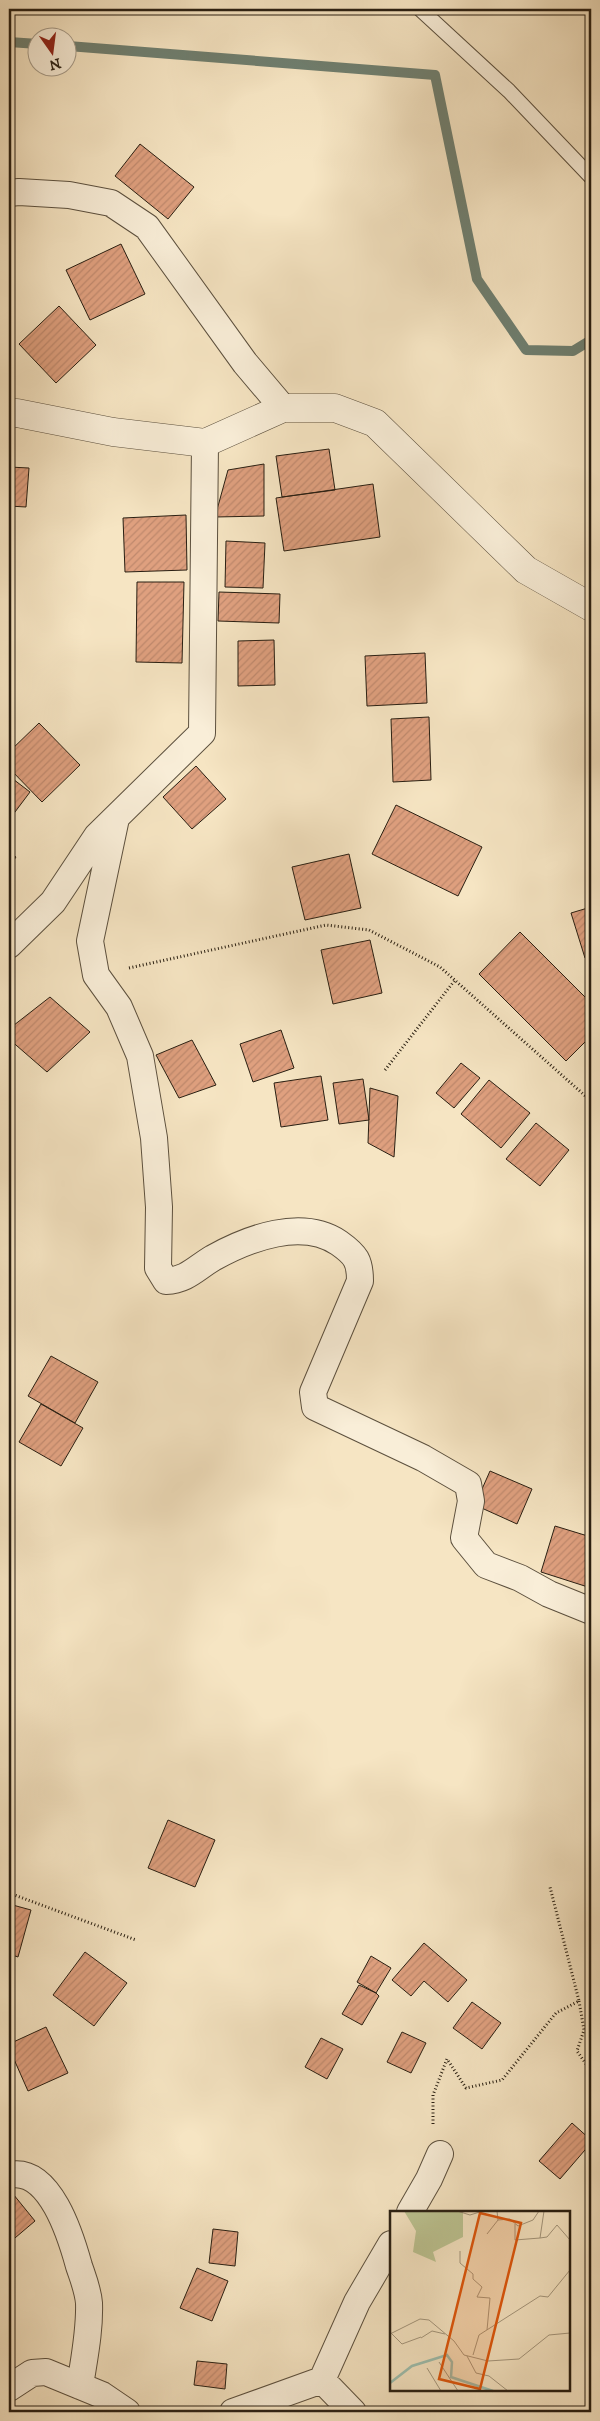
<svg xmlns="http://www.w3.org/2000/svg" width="600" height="2421" font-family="'IM FELL DW Pica',serif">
<defs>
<pattern id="building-hatch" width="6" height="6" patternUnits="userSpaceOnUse" patternTransform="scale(1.25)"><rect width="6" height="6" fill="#dfa07f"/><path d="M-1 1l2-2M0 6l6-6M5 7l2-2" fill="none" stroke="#bf896d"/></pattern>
</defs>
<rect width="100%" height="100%" fill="#f6e5c3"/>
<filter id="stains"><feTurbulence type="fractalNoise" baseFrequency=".004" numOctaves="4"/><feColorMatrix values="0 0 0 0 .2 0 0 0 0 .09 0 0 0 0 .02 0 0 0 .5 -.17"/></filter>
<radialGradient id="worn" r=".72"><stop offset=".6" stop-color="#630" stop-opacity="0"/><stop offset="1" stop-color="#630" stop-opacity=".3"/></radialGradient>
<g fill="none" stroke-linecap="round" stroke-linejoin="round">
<path stroke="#6f7f70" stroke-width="10" d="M 9,42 L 38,44
M 68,46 L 435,75 L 477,279 L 526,350 L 573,351 L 591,340"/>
</g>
<path fill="url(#building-hatch)" stroke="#291f12" d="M 140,144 L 194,187 L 168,219 L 115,176 Z
M 121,244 L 145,294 L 90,320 L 66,270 Z
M 59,306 L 96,345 L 56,383 L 19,344 Z
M 329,449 L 335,490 L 282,497 L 276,456 Z
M 264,464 L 264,516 L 215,517 L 228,470 Z
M 9,467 L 29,468 L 26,507 L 9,506 Z
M 373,484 L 380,537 L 284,551 L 276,498 Z
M 186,515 L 187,570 L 125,572 L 123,518 Z
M 226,541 L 265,543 L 263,588 L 225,587 Z
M 137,582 L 184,582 L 182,663 L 136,662 Z
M 219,592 L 280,594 L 279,623 L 218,621 Z
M 274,640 L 275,685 L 238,686 L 238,641 Z
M 425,653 L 427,703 L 367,706 L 365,656 Z
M 429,717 L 431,780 L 393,782 L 391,719 Z
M 39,723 L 80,765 L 42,802 L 9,768 L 9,752 Z
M 196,766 L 226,799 L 192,829 L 163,797 Z
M 9,776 L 30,792 L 9,820 Z
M 396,805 L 482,847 L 458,896 L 372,854 Z
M 9,852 L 16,857 L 9,867 Z
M 349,854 L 361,908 L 305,920 L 292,867 Z
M 591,907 L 591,956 L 585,958 L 571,913 Z
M 520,932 L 591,1003 L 591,1036 L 566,1061 L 479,974 Z
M 370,940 L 382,993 L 333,1004 L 321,950 Z
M 50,997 L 90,1032 L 47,1072 L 9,1039 L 9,1029 Z
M 281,1030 L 294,1068 L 253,1082 L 240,1044 Z
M 192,1040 L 216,1085 L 179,1098 L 156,1055 Z
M 461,1063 L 480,1078 L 454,1108 L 436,1093 Z
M 321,1076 L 328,1120 L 281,1127 L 274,1083 Z
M 363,1079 L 369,1120 L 339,1124 L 333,1083 Z
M 489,1080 L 530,1113 L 501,1148 L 461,1114 Z
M 370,1088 L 398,1096 L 394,1157 L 368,1143 Z
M 536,1123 L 569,1150 L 540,1186 L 506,1159 Z
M 51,1356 L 98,1382 L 75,1423 L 28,1396 Z
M 41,1404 L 83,1428 L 61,1466 L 19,1442 Z
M 490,1471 L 532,1489 L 517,1524 L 475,1505 Z
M 555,1526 L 591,1537 L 591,1588 L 541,1572 Z
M 168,1820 L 215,1840 L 195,1887 L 148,1868 Z
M 9,1904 L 31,1910 L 18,1957 L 9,1954 Z
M 424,1943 L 467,1980 L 448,2002 L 424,1981 L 411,1996 L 392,1980 Z
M 85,1952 L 127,1983 L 94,2026 L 53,1995 Z
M 371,1956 L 391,1968 L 376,1993 L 357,1982 Z
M 359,1985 L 376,1993 L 379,1996 L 362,2025 L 342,2014 Z
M 472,2002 L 501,2023 L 482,2049 L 453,2028 Z
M 46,2027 L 68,2073 L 28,2091 L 9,2048 L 9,2044 Z
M 402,2032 L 426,2043 L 411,2073 L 387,2062 Z
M 321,2038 L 343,2049 L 327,2079 L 305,2067 Z
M 572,2123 L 591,2140 L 591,2143 L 560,2179 L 539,2161 Z
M 9,2189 L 35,2221 L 9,2243 Z
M 213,2229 L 238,2232 L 235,2266 L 209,2263 Z
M 197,2268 L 228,2281 L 212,2321 L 180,2308 Z
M 197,2361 L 227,2364 L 225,2389 L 194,2385 Z"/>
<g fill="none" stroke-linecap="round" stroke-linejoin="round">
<g stroke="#5c503e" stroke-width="16">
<path id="service" d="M 420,9 L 509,91 L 591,177"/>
</g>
<g stroke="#5c503e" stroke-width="28">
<path id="minor" d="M 9,193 L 19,192 L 69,195 L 111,203 L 147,227 L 245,363 L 283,408
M 116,818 L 90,941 L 96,975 L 119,1007 L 140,1056 L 154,1138 L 159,1207 L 158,1268 L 166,1281 C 187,1280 196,1268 213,1258 C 249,1238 302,1218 339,1243 C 356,1255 360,1261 360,1281 L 313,1392 L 315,1407 L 423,1458 L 468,1484 L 471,1501 L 464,1538 L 486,1565 L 520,1578 L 549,1594 L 591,1611
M 9,945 L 53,902 L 97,836 L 202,733 L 205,443
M 9,2175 C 50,2166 71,2237 79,2266 C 83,2278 88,2290 89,2303 C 90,2331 84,2359 80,2386
M 410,2212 L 429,2179 L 440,2154
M 322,2380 L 357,2302 L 391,2244
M 9,2388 L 32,2373 L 46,2372 L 102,2395 L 127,2412
M 233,2412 L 322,2380 L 353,2412"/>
</g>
<g stroke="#5c503e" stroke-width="29">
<path id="tertiary" d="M 9,414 L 17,413 L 113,432 L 205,443 L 283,408 L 335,408 L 375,423 L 526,570 L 591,607"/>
</g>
<path stroke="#291f12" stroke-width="3" stroke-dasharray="1 2.5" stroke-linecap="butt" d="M 129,968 L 326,925 L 369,930 L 440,967 L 591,1101
M 385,1070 L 455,980
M 9,1893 L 136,1940
M 579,2001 L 584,2030 L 577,2051 L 591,2071
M 433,2124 L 433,2095 L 447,2059 L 466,2088 L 502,2080 L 556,2013 L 579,2001 L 550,1887"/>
<use href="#service" stroke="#f9eed8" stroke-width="14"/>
<use href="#minor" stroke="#f9eed8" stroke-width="26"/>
<use href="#tertiary" stroke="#f9eed8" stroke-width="28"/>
</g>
<g transform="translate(390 2211)">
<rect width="180" height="180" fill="#f6e5c3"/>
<path d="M 14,0 L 73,0 L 73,26 L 43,41 L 46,51 L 23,41 L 26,20 Z" fill="#bdc593"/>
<path fill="none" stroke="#9dbfaf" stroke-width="2.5" d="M 0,172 L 22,155 L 57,144 L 62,151 L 61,166 L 103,180"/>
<path fill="none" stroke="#a4967c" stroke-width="1" d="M 67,0 L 80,4 L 93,0M 107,0 L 108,9 L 120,8 L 128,15 L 143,9 L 149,0M 154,0 L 150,27 L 157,26 L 167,14 L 180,29M 125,13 L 125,29 L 150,27M 97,23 L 108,9M 70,40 L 70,52 L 83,63 L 83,68 L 92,76 L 87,86 L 100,87 L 97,119M 1,122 L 12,133 L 31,126M 0,123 L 30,108 L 39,109 L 64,130 L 74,144 L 98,150 L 129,148 L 159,124 L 180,122M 31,127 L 42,120 L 55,123M 83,144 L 89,124 L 150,85 L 158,86 L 180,59M 77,145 L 86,162 L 99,165 L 118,180M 49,151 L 68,180M 37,157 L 51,180"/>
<path fill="#de560c" fill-opacity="0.15" stroke="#de560c" stroke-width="2.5" d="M 90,2 L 131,12 L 90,178 L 49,168 Z"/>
<rect width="180" height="180" fill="none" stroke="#291f12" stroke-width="2.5"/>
</g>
<rect width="600" height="2421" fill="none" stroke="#f6e5c3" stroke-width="30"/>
<rect x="10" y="10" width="580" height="2401" fill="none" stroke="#291f12" stroke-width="2.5"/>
<rect x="15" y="15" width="570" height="2391" fill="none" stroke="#291f12"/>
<g transform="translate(52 52) rotate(166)"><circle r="24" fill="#f9eed8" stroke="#a69b89"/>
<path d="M0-4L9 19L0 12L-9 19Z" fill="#8f2418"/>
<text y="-8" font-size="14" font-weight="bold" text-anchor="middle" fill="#291f12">N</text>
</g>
<rect width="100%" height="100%" filter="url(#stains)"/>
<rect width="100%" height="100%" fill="url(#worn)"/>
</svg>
